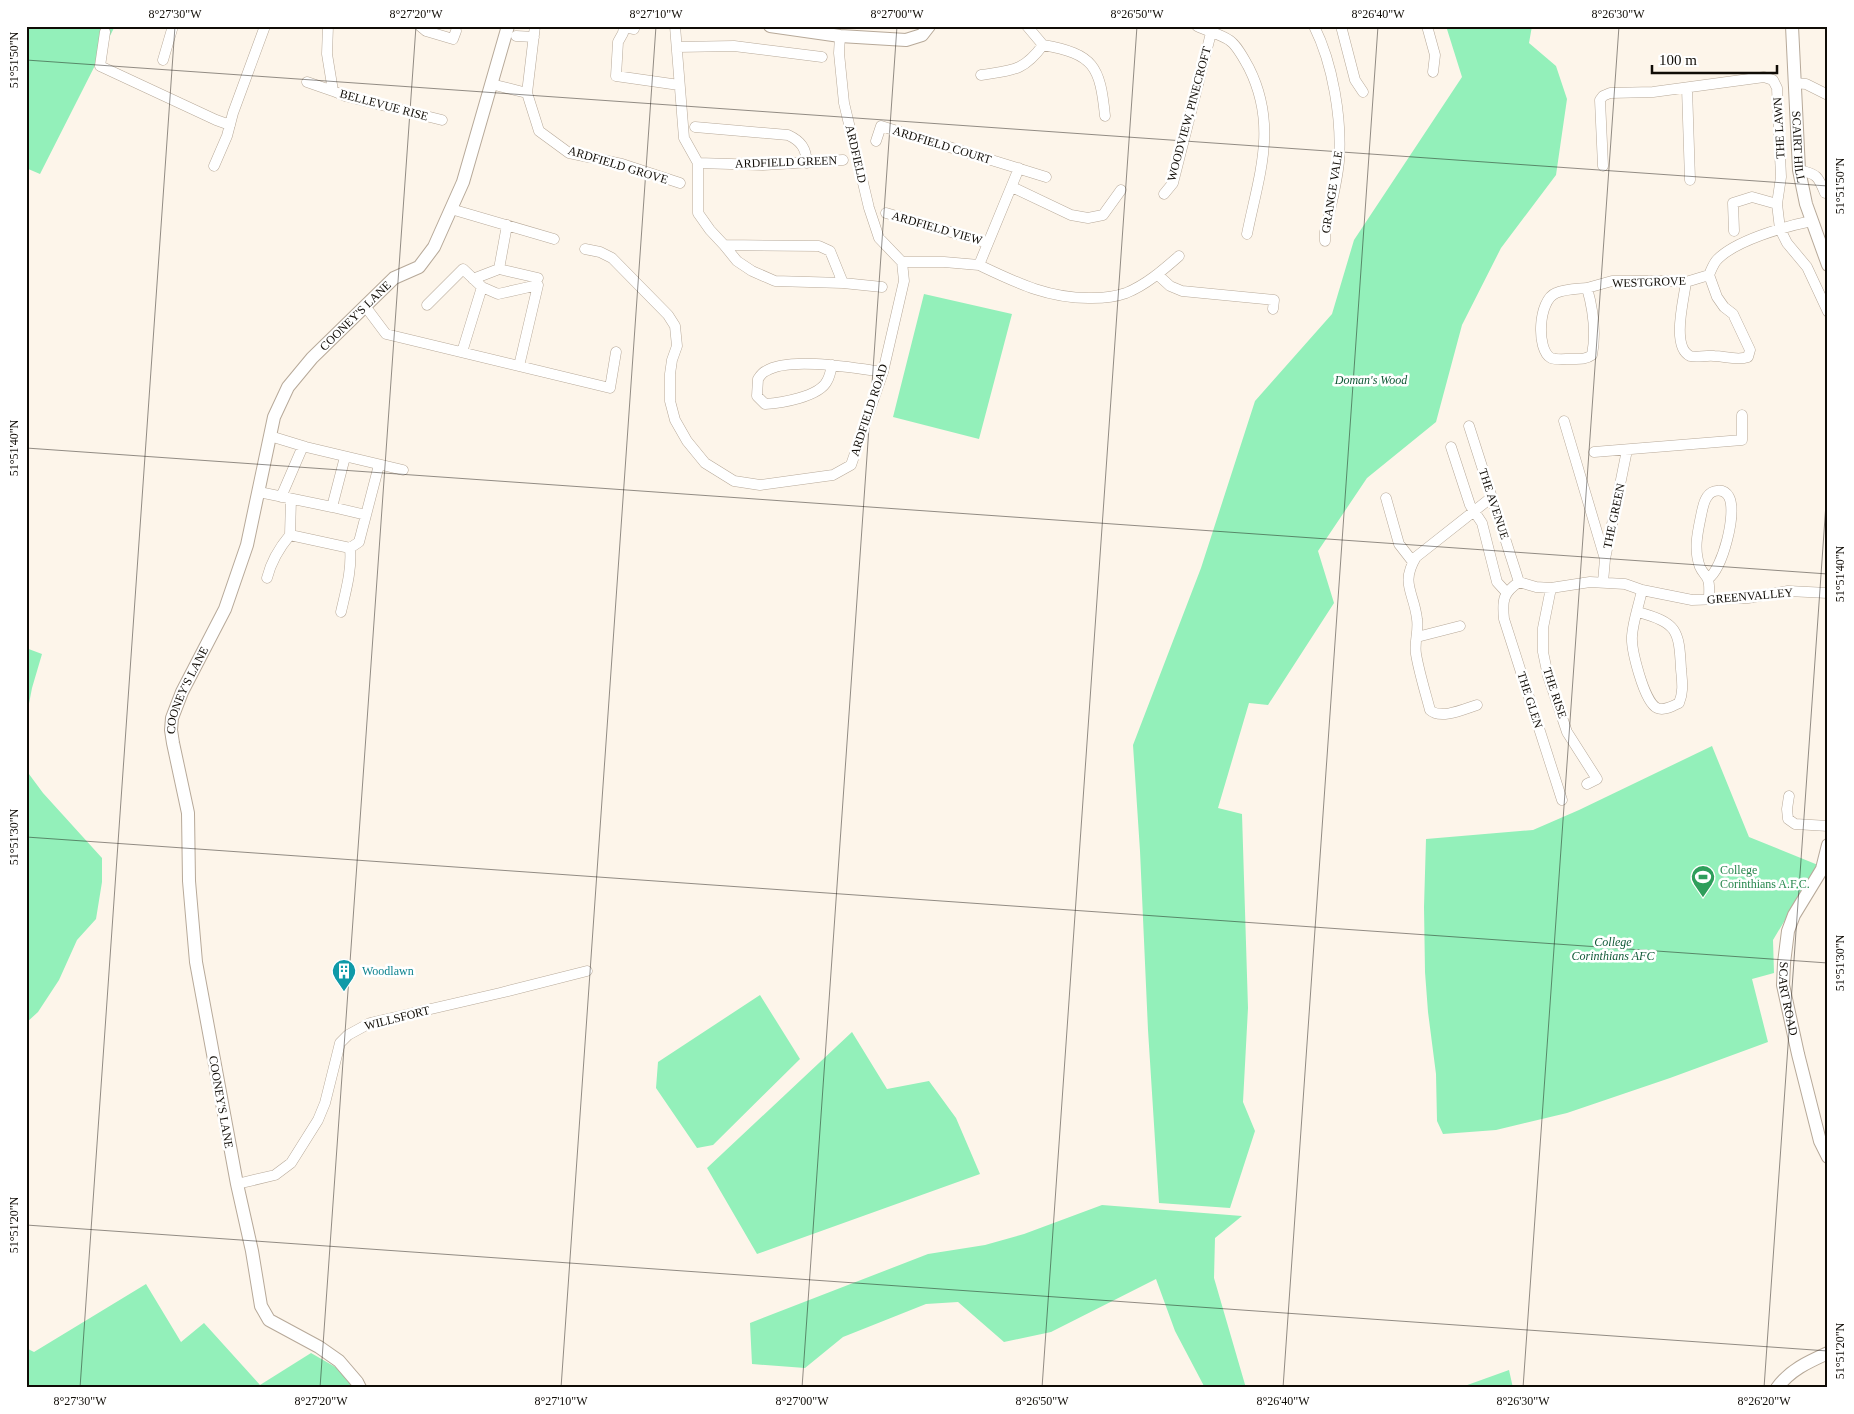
<svg xmlns="http://www.w3.org/2000/svg" width="1854" height="1414" font-family="Georgia,serif">
<rect width="100%" height="100%" fill="#fdf5ea"/>
<path fill="#93f0ba" d="M 26,26 L 115,26 L 40,174 L 26,168 Z
M 1446,26 L 1532,26 L 1529,43 L 1556,66 L 1567,99 L 1556,175 L 1501,248 L 1462,325 L 1436,422 L 1367,478 L 1318,551 L 1334,603 L 1268,705 L 1249,703 L 1218,808 L 1242,814 L 1248,1008 L 1243,1102 L 1255,1131 L 1230,1208 L 1159,1203 L 1148,1030 L 1140,851 L 1133,745 L 1201,568 L 1255,401 L 1332,314 L 1354,240 L 1462,77 Z
M 924,294 L 1012,314 L 979,439 L 893,417 Z
M 26,648 L 42,654 L 32,688 L 26,719 Z
M 1712,746 L 1749,837 L 1818,865 L 1773,940 L 1774,973 L 1752,979 L 1768,1042 L 1670,1078 L 1567,1113 L 1496,1130 L 1443,1134 L 1437,1121 L 1436,1074 L 1428,1012 L 1425,972 L 1424,907 L 1426,839 L 1533,830 L 1579,810 Z
M 26,770 L 43,793 L 102,858 L 102,882 L 96,919 L 77,940 L 59,980 L 38,1012 L 26,1023 Z
M 760,995 L 800,1059 L 713,1145 L 697,1148 L 656,1088 L 658,1062 Z
M 852,1032 L 887,1089 L 929,1081 L 956,1118 L 980,1174 L 757,1254 L 707,1168 Z
M 1102,1205 L 1242,1216 L 1215,1238 L 1214,1278 L 1246,1388 L 1205,1388 L 1175,1331 L 1156,1279 L 1051,1332 L 1004,1342 L 958,1302 L 926,1304 L 843,1337 L 805,1368 L 752,1364 L 750,1323 L 928,1254 L 985,1245 L 1024,1234 Z
M 146,1284 L 181,1342 L 204,1323 L 260,1385 L 311,1353 L 344,1372 L 353,1388 L 26,1388 L 26,1348 L 34,1352 Z
M 1509,1370 L 1513,1388 L 1459,1388 Z"/>
<g fill="none" stroke-linecap="round" stroke-linejoin="round">
<g stroke="#b7a999" stroke-width="11">
<path id="minor" d="M 328,26 L 327,54 L 333,91 L 345,96 L 442,120
M 420,26 L 426,31 L 453,39 L 456,31
M 535,26 L 527,93 L 539,131 L 569,153 L 622,164 L 680,183
M 675,26 L 684,138 L 698,163 L 698,213 L 710,230 L 724,245 L 819,246 L 830,251 L 843,283 L 882,287
M 1197,26 C 1207,31 1220,34 1229,40 C 1237,45 1244,59 1249,68 C 1278,126 1259,175 1247,234
M 1314,26 C 1333,64 1342,119 1339,161 C 1337,184 1330,209 1325,232 L 1325,241
M 1341,26 L 1355,80 L 1363,92
M 1427,26 L 1435,55 L 1433,72
M 634,29 L 624,27 L 623,33 L 618,42 L 616,76 L 679,85
M 105,32 L 100,66 L 216,120 L 230,125
M 516,36 L 534,37
M 840,36 L 839,53 L 844,103 L 869,208 L 879,238 L 902,262
M 1043,45 C 1094,54 1100,66 1105,116
M 677,47 L 734,46 L 822,57
M 163,60 L 173,26
M 981,75 C 1012,70 1023,72 1043,45 L 1027,26
M 307,82 L 333,91
M 1794,83 L 1806,84 L 1828,95
M 491,84 L 527,93
M 1687,88 L 1690,180
M 695,127 L 788,135 C 801,141 806,148 807,163
M 876,141 L 881,126 L 1046,177
M 698,163 L 763,165 L 843,160
M 214,166 L 227,136 L 233,113 L 265,26
M 1603,166 L 1600,100 L 1603,96 L 1610,93 L 1653,92 L 1764,77 L 1773,80 L 1777,88 L 1781,177 L 1777,204 L 1780,229 L 1787,243 L 1807,267 L 1828,312
M 1799,170 C 1817,174 1818,176 1825,193
M 1012,187 L 1071,215 L 1088,218 L 1103,215 L 1121,190
M 1164,194 L 1173,183 L 1211,33
M 451,209 L 554,239
M 886,213 L 988,243
M 1734,231 L 1733,203 L 1752,197 L 1777,204
M 724,245 L 737,261 L 752,271 L 775,281 L 843,283
M 585,249 L 600,252 L 612,258 L 668,315 L 675,326 L 677,346 L 672,360 L 670,374 L 670,401 L 675,420 L 687,441 L 705,463 L 734,481 L 760,485 L 833,475 L 851,465 L 883,372 L 904,281 L 902,262
M 902,262 L 944,262 L 979,265 L 1019,168
M 979,265 C 1017,283 1049,299 1092,298 C 1103,298 1115,297 1126,293 C 1146,285 1163,270 1179,256
M 499,269 L 538,278
M 1158,275 L 1170,286 L 1182,291 L 1274,300 L 1273,309
M 473,279 L 499,269 L 507,225
M 1686,282 C 1684,299 1671,347 1690,356 C 1697,358 1707,355 1714,356 C 1725,356 1737,361 1748,357 L 1750,350 L 1733,314 L 1724,307 L 1717,297 L 1709,275
M 1587,288 L 1612,281 L 1669,281 L 1686,282 L 1709,275 C 1711,270 1713,265 1716,261 C 1733,241 1786,226 1812,221
M 1587,288 C 1593,309 1596,334 1592,355 C 1585,360 1579,359 1570,359 C 1565,359 1556,360 1551,358 C 1536,350 1538,300 1556,293 C 1565,289 1578,289 1587,288 Z
M 427,305 L 463,269 L 482,287 L 498,294 L 538,285 L 519,366
M 365,306 L 386,334 L 610,388 L 616,352
M 462,352 L 482,287
M 832,365 C 831,370 830,376 827,381 C 819,397 781,403 765,404 L 757,396 L 758,379 C 760,376 763,372 766,371 C 789,356 855,368 883,372
M 1564,421 L 1605,559
M 1469,426 L 1519,582
M 270,436 L 306,447 L 403,470
M 1451,447 L 1470,505 L 1482,523 L 1497,582 L 1507,593
M 1594,452 L 1742,440 L 1742,415
M 345,457 L 332,507 L 366,515 L 379,465
M 259,492 L 332,507
M 281,497 L 303,446
M 1386,498 L 1399,544 L 1413,562
M 291,499 L 290,535 L 350,548 L 359,542 L 366,515
M 267,578 C 271,562 279,548 290,535
M 1708,579 C 1723,568 1737,513 1729,497 C 1724,488 1712,489 1707,497 C 1704,501 1703,507 1702,511 C 1698,531 1693,548 1700,567 C 1702,572 1707,576 1708,580 C 1710,585 1709,593 1709,599
M 1603,582 L 1605,559 L 1627,450
M 1551,588 L 1543,628 L 1543,652 L 1548,676 L 1567,732 L 1597,779 L 1587,784
M 341,612 C 346,590 352,570 350,548
M 1638,612 C 1677,623 1679,629 1681,669 C 1682,681 1684,691 1679,703 C 1673,706 1664,711 1657,708 C 1644,702 1631,649 1632,636 C 1633,621 1639,605 1642,590
M 1417,637 L 1460,626
M 1477,705 C 1464,709 1441,720 1430,710 C 1425,691 1419,672 1416,654 C 1414,642 1419,631 1417,619 C 1414,592 1400,584 1416,557 L 1492,497
M 1789,796 L 1787,809 L 1788,819 L 1795,824 L 1828,826
M 1562,800 L 1504,619 C 1502,600 1503,593 1519,582 L 1536,587 L 1551,588 L 1590,582 L 1625,584 L 1642,590 L 1692,600 L 1748,598 L 1788,591 L 1828,593
M 237,1184 L 275,1175 L 291,1163 L 318,1120 L 325,1103 L 340,1043 L 348,1035 L 370,1023 L 500,993 L 587,971"/>
</g>
<g stroke="#b7a999" stroke-width="14">
<g id="tertiary">
<path d="M 770,26 L 840,36 L 906,40 L 922,35 L 929,26"/>
<path id="s1" d="M 1792,26 L 1799,170 L 1806,204 L 1828,265"/>
<path id="s2" d="M 1828,845 L 1822,869 L 1794,915 L 1788,931 L 1784,963 L 1783,985 L 1798,1054 L 1820,1141 L 1828,1157"/>
<path id="s3" d="M 360,1388 L 357,1382 L 339,1361 L 319,1347 L 269,1320 L 261,1306 L 252,1251 L 237,1184 L 196,962 L 189,881 L 188,813 L 173,743 L 171,730 L 172,718 L 182,692 L 225,609 L 247,545 L 274,417 L 288,387 L 312,358 L 394,278 L 419,267 L 434,247 L 463,182 L 508,26"/>
<path d="M 1777,1388 C 1790,1370 1808,1362 1828,1353"/>
</g>
</g>
<use href="#minor" stroke="#fff" stroke-width="10"/>
<use href="#tertiary" stroke="#fff" stroke-width="12"/>
</g>
<path fill="none" stroke="#100c06" stroke-width="1" stroke-opacity="0.45" d="M 26,60 L 1828,186M 26,448 L 1828,574M 26,837 L 1828,963M 26,1225 L 1828,1351M 80,1388 L 175,26M 320,1388 L 416,26M 561,1388 L 656,26M 802,1388 L 897,26M 1042,1388 L 1137,26M 1283,1388 L 1378,26M 1523,1388 L 1619,26M 1764,1388 L 1828,475"/>
<defs>
<g id="stadium-pin" transform="scale(1.25)"><path d="M0 17L-7.5 6A9.5 9.5 0 1 1 7.5 6Z" fill="#2e9e5b" stroke="#fff"/><path d="M0-5a6.5 5 0 1 0 0 10a6.5 5 0 1 0 0-10ZM-3.5-1.8h7v3.6h-7Z" fill="#fff"/></g>
<g id="building-pin" transform="scale(1.25)"><path d="M0 17L-7.5 6A9.5 9.5 0 1 1 7.5 6Z" fill="#0f9aa8" stroke="#fff"/><path d="M-4-6H4V6H1V3H-1V6H-4ZM-2.5-4.3h1.7v1.8h-1.7ZM.8-4.3h1.7v1.8H.8ZM-2.5-1h1.7V.8h-1.7ZM.8-1h1.7V.8H.8Z" fill="#fff"/></g>
</defs>
<g fill-rule="evenodd">
<use href="#stadium-pin" x="1703" y="877"/>
<use href="#building-pin" x="344" y="971"/>
</g>
<g text-anchor="middle" dominant-baseline="central" stroke-width="5" stroke-linejoin="round" paint-order="stroke">
<g font-size="12" fill="#100c06" stroke="#fff">
<text transform="translate(384 105) rotate(15)">BELLEVUE RISE</text>
<text transform="translate(1189 114) rotate(-75)">WOODVIEW, PINECROFT</text>
<text transform="translate(1779 128) rotate(-93)">THE LAWN</text>
<text transform="translate(942 145) rotate(17)">ARDFIELD COURT</text>
<text stroke="none"><textPath href="#s1" startOffset="121">SCAIRT HILL</textPath></text>
<text transform="translate(856 154) rotate(77)">ARDFIELD</text>
<text transform="translate(786 162) rotate(-2)">ARDFIELD GREEN</text>
<text transform="translate(618 165) rotate(17)">ARDFIELD GROVE</text>
<text transform="translate(1332 192) rotate(-81)">GRANGE VALE</text>
<text transform="translate(937 228) rotate(16)">ARDFIELD VIEW</text>
<text transform="translate(1649 282) rotate(-2)">WESTGROVE</text>
<text stroke="none"><textPath href="#s3" startOffset="1179">COONEY'S LANE</textPath></text>
<text transform="translate(869 410) rotate(-72)">ARDFIELD ROAD</text>
<text transform="translate(1494 504) rotate(72)">THE AVENUE</text>
<text transform="translate(1614 516) rotate(-78)">THE GREEN</text>
<text transform="translate(1750 596) rotate(-5)">GREENVALLEY</text>
<text stroke="none"><textPath href="#s3" startOffset="759">COONEY'S LANE</textPath></text>
<text transform="translate(1555 693) rotate(72)">THE RISE</text>
<text transform="translate(1530 700) rotate(72)">THE GLEN</text>
<text stroke="none"><textPath href="#s2" startOffset="164">SCART ROAD</textPath></text>
<text transform="translate(397 1018) rotate(-14)">WILLSFORT</text>
<text transform="translate(221 1102) rotate(80)">COONEY'S LANE</text>
</g>
<g font-size="12" font-style="italic" fill="#105937" stroke="#fff">
<text x="1371" y="380">Doman's Wood</text>
<text x="1613" y="942">College<tspan x="1613" dy="14">Corinthians AFC</tspan></text>
</g>
<g font-size="12" fill="#27864d" stroke="#fff" text-anchor="start">
<text x="1720" y="870">College<tspan x="1720" dy="14">Corinthians A.F.C.</tspan></text>
</g>
<g font-size="12" fill="#0d838f" stroke="#fff" text-anchor="start">
<text x="362" y="971">Woodlawn</text>
</g>
</g>
<rect width="1854" height="1414" fill="none" stroke="#ffffff" stroke-width="55"/>
<path d="M1652 65v8h125v-8" fill="none" stroke="#100c06" stroke-width="2.5"/>
<text x="1659" y="65" font-size="15" fill="#100c06" stroke="#ffffff" stroke-width="4" paint-order="stroke">100 m</text>
<rect x="28" y="28" width="1798" height="1358" fill="none" stroke="#100c06" stroke-width="2"/>
<g font-size="12" text-anchor="middle" fill="#100c06">
<text x="175" y="18">8°27'30"W</text>
<text x="416" y="18">8°27'20"W</text>
<text x="656" y="18">8°27'10"W</text>
<text x="897" y="18">8°27'00"W</text>
<text x="1137" y="18">8°26'50"W</text>
<text x="1378" y="18">8°26'40"W</text>
<text x="1618" y="18">8°26'30"W</text>
<text transform="translate(14 60) rotate(-90)" y="4">51°51'50"N</text>
<text transform="translate(1840 186) rotate(-90)" y="4">51°51'50"N</text>
<text transform="translate(14 448) rotate(-90)" y="4">51°51'40"N</text>
<text transform="translate(1840 574) rotate(-90)" y="4">51°51'40"N</text>
<text transform="translate(14 837) rotate(-90)" y="4">51°51'30"N</text>
<text transform="translate(1840 963) rotate(-90)" y="4">51°51'30"N</text>
<text transform="translate(14 1225) rotate(-90)" y="4">51°51'20"N</text>
<text transform="translate(1840 1351) rotate(-90)" y="4">51°51'20"N</text>
<text x="80" y="1405">8°27'30"W</text>
<text x="321" y="1405">8°27'20"W</text>
<text x="561" y="1405">8°27'10"W</text>
<text x="802" y="1405">8°27'00"W</text>
<text x="1042" y="1405">8°26'50"W</text>
<text x="1283" y="1405">8°26'40"W</text>
<text x="1523" y="1405">8°26'30"W</text>
<text x="1764" y="1405">8°26'20"W</text>
</g>
</svg>
